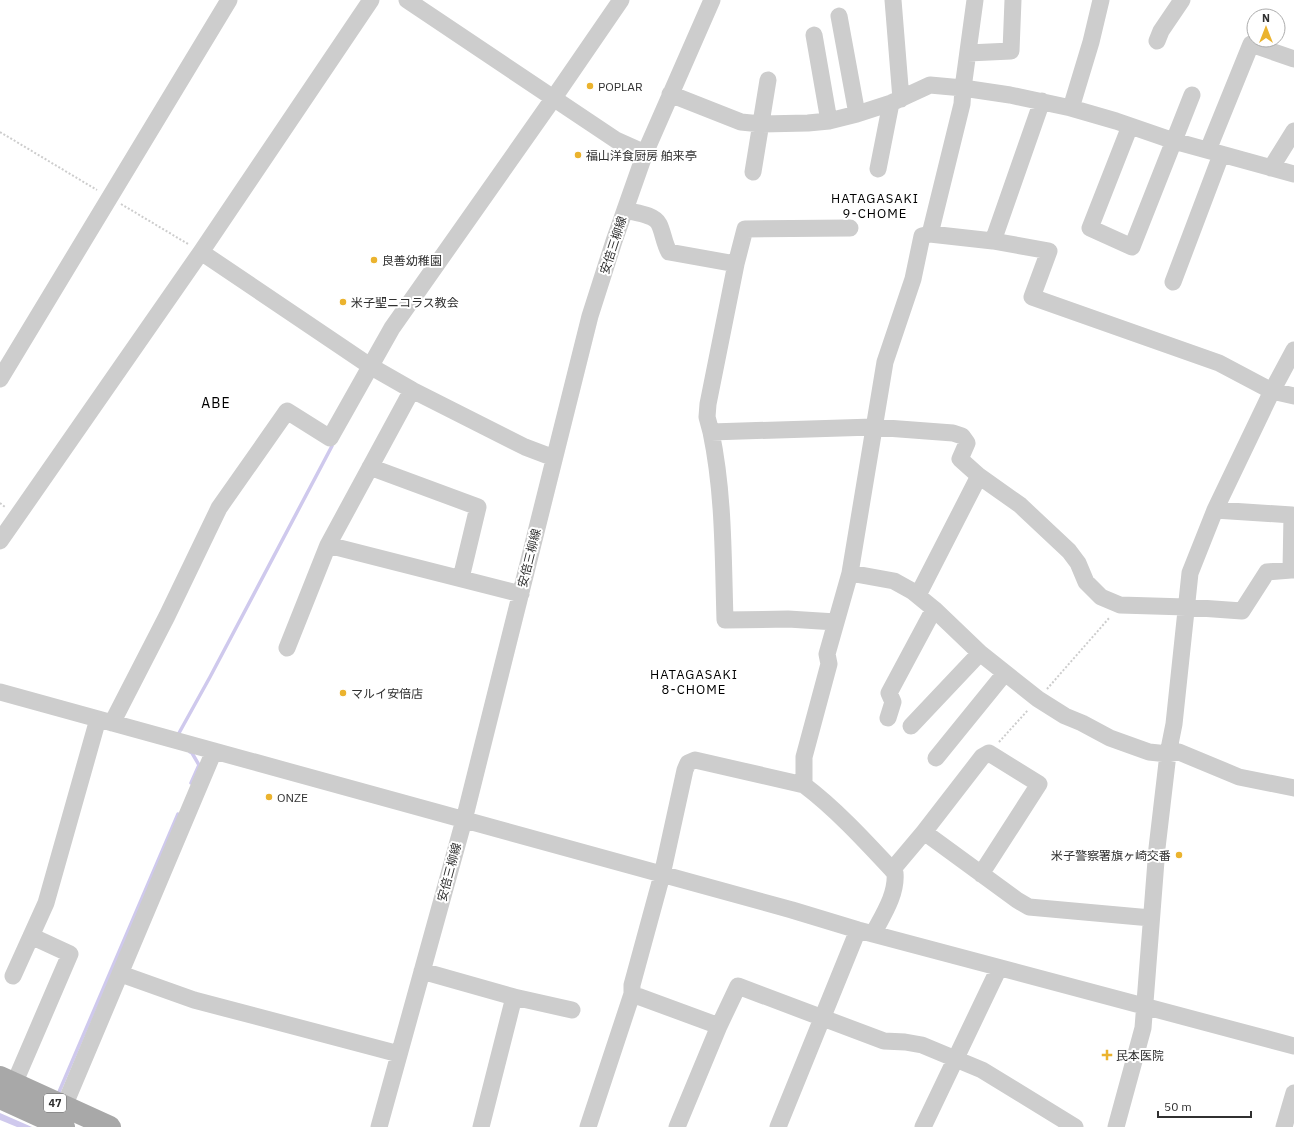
<svg xmlns="http://www.w3.org/2000/svg" width="1294" height="1127" font-family="'IBM Plex Sans','Noto Sans JP',sans-serif">
<rect width="100%" height="100%" fill="#fff"/>
<path fill="#cfc9ed" d="M 0,1113 L 32,1127 L 17,1127 L 0,1120 Z"/>
<g fill="none" stroke-linecap="round" stroke-linejoin="round">
<path stroke="#cfc9ed" stroke-width="3.5" d="M 179,733 L 210,677 L 332,446
M 190,752 L 192,753 L 199,765 L 191,783
M 59,1092 L 178,814"/>
<path stroke="#cdcdcd" stroke-width="2" stroke-dasharray="2 2" stroke-linecap="butt" d="M 0,132 L 97,190
M 121,204 L 188,244
M 0,503 L 5,507
M 1047,689 L 1110,617
M 999,742 L 1028,710"/>
<path stroke="#cdcdcd" stroke-width="17" d="M 407,0 L 616,140 L 645,153
M 893,0 L 901,99
M 839,16 L 857,114
M 814,35 L 829,121
M 1157,41 L 1161,31 L 1182,0
M 968,53 L 1011,51 L 1013,0
M 670,94 L 741,122 L 761,124 L 808,123 L 829,121 L 857,114 L 891,103 L 930,85 L 963,88 L 1010,95 L 1071,108 L 1116,121 L 1174,141 L 1294,174
M 1071,108 L 1091,42 L 1101,0
M 1130,126 L 1090,228 L 1132,247 L 1192,95
M 1208,150 L 1251,44 L 1294,59
M 1271,168 L 1294,131
M 878,169 L 891,103
M 753,172 L 768,80
M 625,210 C 635,213 654,214 659,224 C 663,232 664,243 669,252 L 736,264 L 708,404 L 707,417 L 711,432 L 873,427 L 953,433 L 962,436 L 967,443 L 960,459 L 979,476 L 1020,505 L 1069,551 L 1078,563 L 1086,582 L 1101,597 L 1120,605 L 1186,607 L 1242,611 L 1267,572 L 1291,570
M 930,234 L 962,104 L 963,88 L 975,0
M 993,241 L 1042,101
M 201,252 L 370,366 L 412,390 L 328,545 L 287,648
M 736,264 L 745,229 L 850,228
M 1173,282 L 1221,155
M 0,379 L 229,0
M 412,390 L 525,447 L 554,458
M 711,432 C 724,494 723,557 725,620 L 788,619 L 836,622
M 370,467 L 478,507 L 461,578
M 1215,510 L 1292,515 L 1291,570 L 1294,570
M 0,541 L 201,252 L 371,0
M 328,545 L 521,594
M 850,573 L 885,362 L 913,279 L 922,236 L 930,234 L 993,241 L 1049,251 L 1032,297 L 1219,363 L 1272,391 L 1294,396
M 918,595 L 979,476
M 0,692 L 792,910 L 858,930 L 1294,1046
M 888,718 L 893,702 L 889,693 L 934,609
M 112,723 L 167,616 L 219,508 L 287,411 L 330,438 L 392,328 L 553,99 L 621,0
M 911,726 L 980,653
M 936,758 L 1005,673
M 924,832 L 982,757 L 989,753 L 1039,784 L 981,874
M 892,870 L 924,832 L 1017,900 L 1029,907 L 1151,918
M 873,934 C 883,915 897,894 895,873 C 867,843 836,809 804,785 L 804,757 L 829,664 L 827,654 L 850,573 L 894,581 L 912,591 L 934,609 L 980,653 L 1038,699 L 1065,716 L 1082,723 L 1110,738 L 1149,752 L 1168,754 L 1179,752 L 1239,777 L 1294,788
M 422,971 L 514,997 L 481,1127
M 121,974 L 194,1000 L 399,1054
M 13,976 L 46,903 L 98,719
M 632,994 L 632,985 L 662,875 L 685,770 L 688,763 L 695,760 L 804,785
M 514,997 L 572,1010
M 14,1084 L 70,954 L 31,936
M 60,1116 L 214,751
M 379,1127 L 464,820 L 590,316 L 614,241 L 645,153 L 712,0
M 588,1127 L 632,994 L 719,1026
M 677,1127 L 719,1026 L 738,986 L 884,1041 L 905,1042 L 922,1045 L 982,1070 L 1075,1127
M 778,1127 L 858,930
M 923,1127 L 999,968
M 1116,1127 L 1143,1028 L 1157,848 L 1168,754 L 1174,724 L 1190,573 L 1215,510 L 1272,391 L 1294,350
M 1284,1127 L 1294,1093"/>
<path stroke="#a8a8a8" stroke-width="22" d="M 0,1077 L 110,1127
M 0,1098 L 64,1127"/>
</g>
<g fill="#ebb32e" stroke="#fff" stroke-width="1.5">
<circle cx="590" cy="86" r="4"/>
<circle cx="578" cy="155" r="4"/>
<circle cx="374" cy="260" r="4"/>
<circle cx="343" cy="302" r="4"/>
<circle cx="343" cy="693" r="4"/>
<circle cx="269" cy="797" r="4"/>
<circle cx="1179" cy="855" r="4"/>
<path d="M1105 1049h4v4h4v4h-4v4h-4v-4h-4v-4h4z"/>
</g>
<g text-anchor="middle" dominant-baseline="central" stroke-width="4" stroke-linejoin="round" paint-order="stroke">
<rect fill="#fff" stroke="#6e6e6e" stroke-width="1" x="44" y="1094" width="22" height="18" rx="3"/>
<g font-size="11" font-weight="bold" fill="#303030">
<text x="55" y="1103">47</text>
</g>
<g font-size="12" fill="#303030" stroke="#fff" text-anchor="start">
<text x="598" y="86">POPLAR</text>
<text x="586" y="155">福山洋食厨房 舶来亭</text>
<text x="382" y="260">良善幼稚園</text>
<text x="351" y="302">米子聖ニコラス教会</text>
<text x="351" y="693">マルイ安倍店</text>
<text x="277" y="797">ONZE</text>
<text x="1171" y="855" text-anchor="end">米子警察署旗ヶ崎交番</text>
<text x="1116" y="1055">民本医院</text>
</g>
<g font-size="12" fill="#303030" stroke="#fff">
<text transform="translate(613 245) rotate(-72)">安倍三柳線</text>
<text transform="translate(529 558) rotate(-76)">安倍三柳線</text>
<text transform="translate(449 872) rotate(-75)">安倍三柳線</text>
</g>
<g font-size="13" letter-spacing="1" fill="#000" stroke="#fff">
<text x="875" y="198">HATAGASAKI<tspan x="875" dy="15">9-CHOME</tspan></text>
<text x="694" y="674">HATAGASAKI<tspan x="694" dy="15">8-CHOME</tspan></text>
</g>
<g font-size="14" letter-spacing="1" fill="#000" stroke="#fff">
<text x="216" y="403">ABE</text>
</g>
</g>
<g transform="translate(1266 28)"><circle r="19" fill="#ffffff" stroke="#acacac"/>
<path d="M0-3L7 15L0 10L-7 15Z" fill="#ebb32e"/>
<text y="-6" font-size="11" font-weight="bold" text-anchor="middle" fill="#303030">N</text>
</g>
<path d="M1158 1111v6h93v-6" fill="none" stroke="#303030" stroke-width="2"/>
<text x="1164" y="1111" font-size="12" fill="#303030" stroke="#ffffff" stroke-width="3" paint-order="stroke">50 m</text>
</svg>
